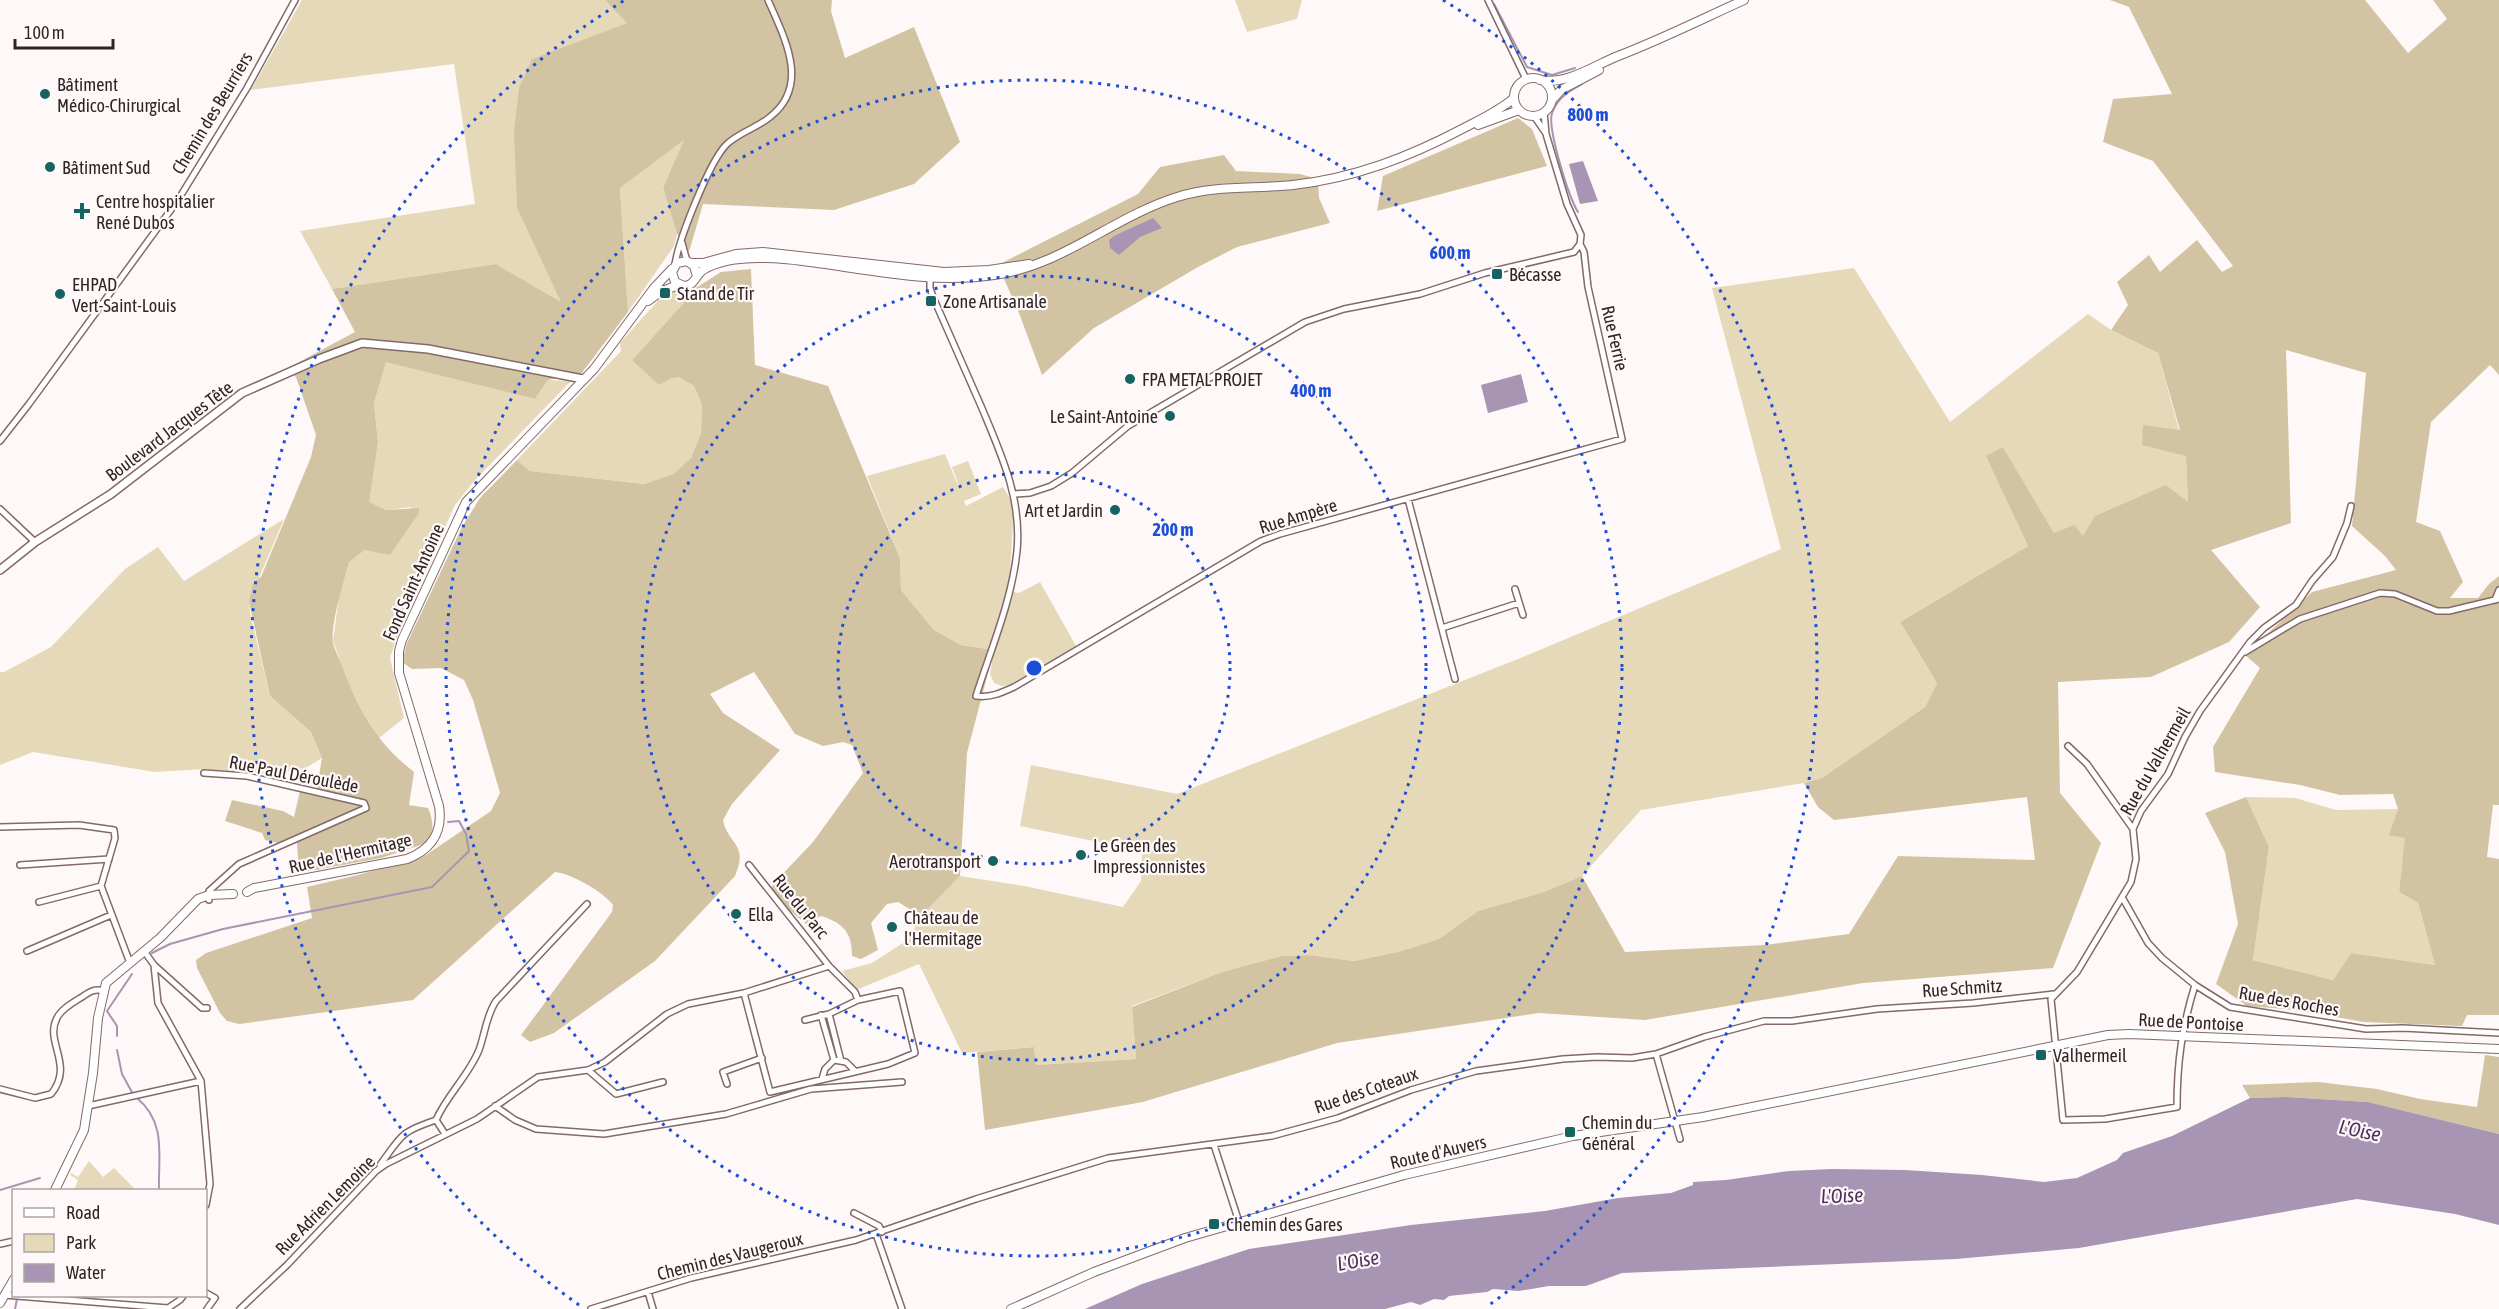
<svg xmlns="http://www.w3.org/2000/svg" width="2499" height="1309" font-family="'Asap Condensed',sans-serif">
<rect width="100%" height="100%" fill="#fef8f8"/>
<path fill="#e6d9b9" d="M 302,0 L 605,0 L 628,23 L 532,59 L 517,208 L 562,303 L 496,264 L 332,289 L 300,231 L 475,204 L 454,64 L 251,90 Z
M 1235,0 L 1302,0 L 1297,19 L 1247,32 Z
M 685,139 L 663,188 L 677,234 L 674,246 L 628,312 L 620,188 Z
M 1854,268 L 1950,422 L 2088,314 L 2111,330 L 2158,353 L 2186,456 L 2188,503 L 2082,537 L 2054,533 L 2003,447 L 1987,457 L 2028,546 L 1900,622 L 1937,683 L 1925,707 L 1822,778 L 1804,783 L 1641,810 L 1582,876 L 1541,893 L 1478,911 L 1439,939 L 1398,952 L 1354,961 L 1309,955 L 1281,956 L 1222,972 L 1132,1006 L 1136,1059 L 1036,1065 L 1034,1047 L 962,1053 L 919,964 L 856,990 L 842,971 L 872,963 L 909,939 L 921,916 L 960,876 L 1024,886 L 1123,907 L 1141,881 L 1142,851 L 1020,826 L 1031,765 L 1177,794 L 1523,657 L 1781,549 L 1712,288 Z
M 699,286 L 632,360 L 669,379 L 679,377 L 694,386 L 702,405 L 701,433 L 691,458 L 673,474 L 644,484 L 530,471 L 517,460 L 621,351 L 620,343 L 664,294 Z
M 386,361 L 535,399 L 548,380 L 571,381 L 475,480 L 455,505 L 401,625 L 390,658 L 404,718 L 379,738 L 365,720 L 349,685 L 333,641 L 339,596 L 349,562 L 365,550 L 412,507 L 386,510 L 368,502 L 378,442 L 374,403 Z
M 945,454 L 962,495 L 952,467 L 968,461 L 981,494 L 964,501 L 966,506 L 1003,487 L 1014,505 L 1009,591 L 1019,593 L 1040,582 L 1076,646 L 1009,685 L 1002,686 L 994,683 L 990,674 L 994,650 L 961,645 L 934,630 L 901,590 L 900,558 L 867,476 Z
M 284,519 L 249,602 L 250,613 L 270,696 L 311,732 L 322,758 L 306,768 L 273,774 L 204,769 L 155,772 L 33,752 L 0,765 L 0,672 L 4,672 L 51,647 L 125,569 L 158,547 L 184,581 Z
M 2246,797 L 2295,798 L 2336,810 L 2398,809 L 2390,834 L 2406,837 L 2399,892 L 2418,903 L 2435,965 L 2351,953 L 2333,980 L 2253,960 L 2269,847 Z
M 89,1161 L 103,1177 L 114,1168 L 136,1190 L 74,1190 L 78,1180 L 70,1175 L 71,1173 L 78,1177 Z"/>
<path fill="#d2c4a2" d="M 605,0 L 832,0 L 831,11 L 845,58 L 914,27 L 960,142 L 914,184 L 834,210 L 703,204 L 689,252 L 685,241 L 677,234 L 663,188 L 684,140 L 620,188 L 628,312 L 581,374 L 548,380 L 535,399 L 386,362 L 374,403 L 378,442 L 369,502 L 386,510 L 419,508 L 419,513 L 390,555 L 365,550 L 349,562 C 344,581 330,625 333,643 C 335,651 340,660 343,668 C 358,711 378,744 414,772 L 409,805 L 428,808 C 433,818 434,831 430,842 L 381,858 L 299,873 L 297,844 L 295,837 L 278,843 L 265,840 L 262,833 L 225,821 L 232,800 L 283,811 L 294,817 L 300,791 L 316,794 L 322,758 L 311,732 L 270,696 L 249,602 L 253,583 L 261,577 L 311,457 L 316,435 L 296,377 L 286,369 L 355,332 L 332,289 L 496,264 L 561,302 L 517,208 L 514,131 L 519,88 L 532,59 L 627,23 Z
M 2110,0 L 2365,0 L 2408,53 L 2447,19 L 2433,0 L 2499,0 L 2499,375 L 2490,365 L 2431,422 L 2416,522 L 2440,531 L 2463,582 L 2450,598 L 2478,598 L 2489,584 L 2499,576 L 2499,805 L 2493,805 L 2487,857 L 2499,859 L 2499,1015 L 2467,1015 L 2462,1026 L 2364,1022 L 2296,1010 L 2247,1006 L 2216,984 L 2238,924 L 2225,852 L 2205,813 L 2246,797 L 2269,847 L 2253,960 L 2333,980 L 2351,953 L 2435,965 L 2418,903 L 2399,892 L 2405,838 L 2389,835 L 2398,809 L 2393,794 L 2340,795 L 2300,785 L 2215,772 L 2213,747 L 2260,668 L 2245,655 L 2312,592 L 2396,570 L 2385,556 L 2352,526 L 2366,373 L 2286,350 L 2291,523 L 2211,550 L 2260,607 L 2229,642 L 2151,677 L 2058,682 L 2060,793 L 2101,843 L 2053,968 L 1863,983 L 1645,1020 L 1539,1013 L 1337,1043 L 1143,1102 L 985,1130 L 977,1052 L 1034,1047 L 1036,1065 L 1136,1059 L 1132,1007 L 1222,972 L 1281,956 L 1309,955 L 1354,961 L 1398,952 L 1439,939 L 1478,911 L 1541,893 L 1582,876 L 1625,952 L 1765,945 L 1849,934 L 1898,856 L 2035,860 L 2027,797 L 1834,820 L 1818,807 L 1804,783 L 1822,778 L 1925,707 L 1937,683 L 1900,622 L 2028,546 L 1986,456 L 2003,447 L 2054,533 L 2074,525 L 2083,536 L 2095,516 L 2166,485 L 2188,502 L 2186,456 L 2142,445 L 2143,425 L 2180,430 L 2158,353 L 2111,330 L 2128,305 L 2117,282 L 2149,255 L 2160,272 L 2197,240 L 2222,272 L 2233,266 L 2153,161 L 2103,142 L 2113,99 L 2172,94 L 2129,7 Z
M 1518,118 L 1532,129 L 1547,166 L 1377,211 L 1383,176 Z
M 1224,155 L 1236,171 L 1300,174 L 1318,179 L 1319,198 L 1330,223 L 1237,247 L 1198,267 L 1094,328 L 1042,375 L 1019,313 L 998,265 L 1138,194 L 1160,167 Z
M 751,269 L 755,365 L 828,386 L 900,558 L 901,590 L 934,630 L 961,645 L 994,650 L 967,753 L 960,876 L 921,916 L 898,902 L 887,904 L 871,923 L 878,950 L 861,959 L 852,956 C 852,932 843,923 821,916 L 806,924 L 769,893 L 774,883 L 813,842 L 863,773 L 852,745 L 843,742 L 823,746 L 795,734 L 754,672 L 710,694 L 723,713 L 780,750 L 732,804 L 723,820 C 728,845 749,843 735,876 L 655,961 L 554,1033 L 530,1042 L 521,1035 L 612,912 L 613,905 C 604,892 570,873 555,872 L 413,1000 L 239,1024 L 227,1021 L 220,1013 L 197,968 L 196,960 L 206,953 L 312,918 L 307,887 L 358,875 L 426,855 L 491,811 L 500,793 L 473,700 L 464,680 L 441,668 L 412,669 L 402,662 L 407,643 L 462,527 L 480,498 L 517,460 L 530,471 L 644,484 L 673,474 L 691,458 L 701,433 L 702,405 L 694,386 L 679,377 L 669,379 L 659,385 L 632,360 L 699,286 L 721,272 Z
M 2485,1055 L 2499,1057 L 2499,1134 L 2368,1102 L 2285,1097 L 2250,1098 L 2242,1085 L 2318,1082 L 2377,1089 L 2420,1099 L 2477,1107 Z"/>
<path fill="#a795b3" d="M 1583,161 L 1598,201 L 1580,204 L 1569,164 Z
M 1153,218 L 1162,228 L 1140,237 L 1119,255 L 1110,248 L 1109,240 L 1114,236 Z
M 1521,374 L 1528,402 L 1488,413 L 1481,385 Z
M 2285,1097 L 2368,1102 L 2499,1134 L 2499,1225 L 2455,1214 L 2357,1199 L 2079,1248 L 1956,1259 L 1622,1273 L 1586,1286 L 1549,1286 L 1519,1291 L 1493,1289 L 1487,1292 L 1449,1296 L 1444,1300 L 1434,1299 L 1420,1305 L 1411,1302 L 1385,1309 L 1085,1309 L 1142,1284 L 1249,1249 L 1411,1225 L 1545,1211 L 1618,1198 L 1671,1193 L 1693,1185 L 1693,1182 L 1726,1180 L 1789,1171 L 1832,1169 L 1905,1170 L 1982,1175 L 2044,1182 L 2077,1178 L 2117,1160 L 2123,1153 L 2172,1136 L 2250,1098 Z"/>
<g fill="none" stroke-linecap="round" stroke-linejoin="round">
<path stroke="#a795b3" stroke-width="2" d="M 1494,4 L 1527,67 L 1552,75 L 1575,68
M 1578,212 C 1569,198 1547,128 1552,113 C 1558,97 1569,91 1582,84
M 152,953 L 170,944 L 223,929 L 432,887 L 469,851 L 466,834 L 459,821 L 448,822
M 117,1036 L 117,1026 L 107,1011 L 132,974
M 117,1050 L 122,1074 L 133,1094
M 137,1098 C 167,1123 158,1156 159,1190
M 0,1190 L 40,1178
M 15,1309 L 17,1299"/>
<g stroke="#836968" stroke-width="8">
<path id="minor" d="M 1488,0 L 1526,79
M 1534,116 L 1545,132
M 682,243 L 687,261
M 675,265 C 678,241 710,160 727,144 C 740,132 757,128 770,117 C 811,85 784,37 768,0
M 930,276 L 930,288 L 933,297 C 949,334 965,370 981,406 C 1001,454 1022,498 1017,551 C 1012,600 991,649 976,696 C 990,698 1001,693 1014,687 L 1261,541 L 1280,534 L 1622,439 L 1588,287 L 1584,252 L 1580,244
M 0,441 L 29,404 L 178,200 L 247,88 L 295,0
M 1014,494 L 1030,493 L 1051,486 L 1072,473 L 1128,426 L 1305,322 L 1344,309 L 1420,294 L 1485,273 L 1574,252 L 1580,244 L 1581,235 L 1567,204 L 1546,134 L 1544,112
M 1408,499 L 1455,679
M 0,509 L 35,542
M 1515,589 L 1523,615
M 2495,600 L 2499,590
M 1442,628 L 1519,603
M 2245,652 L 2300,619 L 2380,593 L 2395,594 L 2437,611 L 2449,611 L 2499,599
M 2068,746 L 2087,764 L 2133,829
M 204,773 L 247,776 L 364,803 L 366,808 L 239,864 L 209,891 L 209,900
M 0,827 L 79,825 L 114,830 L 115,838 L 101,886 L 130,963
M 20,865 L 109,859
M 2122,897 L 2148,943 L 2162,958 L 2195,985 L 2230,1007 L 2366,1029 L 2403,1028 L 2499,1033
M 39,902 L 101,886
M 27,951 L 111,915
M 144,951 L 154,965 L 158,1003 L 201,1081 L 210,1184 L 206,1205
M 154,965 L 202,1008 L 207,1008
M 2195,985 C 2182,1027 2177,1062 2177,1107 L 2105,1119 L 2063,1120 L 2051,999 L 2077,972 L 2131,882 L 2136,859 L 2133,829 L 2141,811 L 2168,774 L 2185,737 L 2200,711 L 2250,642 L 2264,628 L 2296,605 L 2312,581 L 2333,557 L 2347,523 L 2351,506
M 744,993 L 770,1092 L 888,1064 L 915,1053 L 900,991 L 858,1000 L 855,992 L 829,966 L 749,865
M 829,1014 L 841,1061
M 821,1015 L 834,1060
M 805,1020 L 829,1014 L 858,1000
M 1656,1054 L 1680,1139
M 588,1070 L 616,1094 L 663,1082
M 822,1079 L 825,1069 L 834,1060 L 846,1062 L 855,1071
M 727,1084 L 723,1072 L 762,1058
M 0,1089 L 35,1098 L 51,1094 C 75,1065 44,1042 57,1018 C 61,1009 74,1002 82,997 C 89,992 95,988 104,991
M 88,1106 L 201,1081
M 495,1106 L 515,1120 L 536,1129 L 604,1134 L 726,1114 L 811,1089 L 902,1082
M 436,1120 C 447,1095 469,1075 479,1050 C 485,1034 486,1016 496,1001 L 587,904
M 436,1120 L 445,1134
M 1214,1145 L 1239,1222
M 380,1165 C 402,1135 400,1132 436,1120
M 854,1213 L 879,1226 L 882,1232
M 876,1234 L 902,1309
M 0,1244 L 14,1241
M 648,1292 L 653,1309
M 206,1293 L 215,1298 L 207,1309
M 4,1295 L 168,1308 L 180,1300 L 183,1296
M 240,1309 L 287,1265 L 376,1171 L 386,1164 L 477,1119 L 538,1077 L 588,1070 L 605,1062 L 667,1014 L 688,1004 L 744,993 L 829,966
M 591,1309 L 691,1278 L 856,1240 L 976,1199 L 1108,1158 L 1272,1136 L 1338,1118 L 1411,1090 L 1476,1071 L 1563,1059 L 1597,1057 L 1632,1058 L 1656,1054 L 1704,1037 L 1764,1021 L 1792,1021 L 1877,1009 L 1973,1003 L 2054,994"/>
</g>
<g stroke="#836968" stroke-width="10">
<path id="tertiary" d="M 0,570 L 35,542 L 111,494 L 242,393 L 319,359 L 362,343 L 428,349 L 583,379"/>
</g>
<g stroke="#836968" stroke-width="10">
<path id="secondary" d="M1514 97a19 19 0 1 1 38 0a19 19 0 1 1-38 0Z
M 1540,80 C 1567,85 1593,66 1618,56 C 1660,40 1702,19 1744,0
M 1552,100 L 1561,90 L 1599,70
M 1478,125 L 1519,110
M 691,263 L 703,263 L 736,254 L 763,252 L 944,272 L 989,270 L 1029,264
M 697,276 L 694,266 L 687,261 L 677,263 L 672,272 L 675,282 L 684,286 C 696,285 695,275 703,270 C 719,260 742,258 760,258 C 784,257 809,262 832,265 C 886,273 940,283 994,275 C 1062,266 1113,217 1177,197 C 1214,185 1254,189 1293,185 C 1355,178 1409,157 1464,128 C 1481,119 1499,111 1514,98
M 648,301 L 660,292 L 678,285
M 247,892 L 254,888 L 407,859 C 432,849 443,832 439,806 L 399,673 L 399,651 L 402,640 L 466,502 L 594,369 L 654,288 L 672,269
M 55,1190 L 84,1130 L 93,1073 L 98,1018 L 106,983 L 160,938 L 198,899 L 209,895 L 233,894
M 0,1303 L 14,1279
M 1011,1309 L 1094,1272 L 1185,1238 L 1404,1175 L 1573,1136 L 1703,1117 L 2108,1035 L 2129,1034 L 2499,1049"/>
</g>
<use href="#minor" stroke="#fff" stroke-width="5"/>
<use href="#tertiary" stroke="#fff" stroke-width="7"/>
<use href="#secondary" stroke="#fff" stroke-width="8"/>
</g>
<g fill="none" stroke="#1d4ed8" stroke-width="3" stroke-dasharray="3 6">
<circle cx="1034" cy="668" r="196"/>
<circle cx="1034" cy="668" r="392"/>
<circle cx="1034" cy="668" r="588"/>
<path d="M579 1305A783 783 0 0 1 625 0M1443 0A783 783 0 0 1 1489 1305"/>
</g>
<g fill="#166461" stroke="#fef8f8" stroke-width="2">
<circle cx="45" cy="94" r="6"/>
<circle cx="50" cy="167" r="6"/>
<path d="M79 202h6v6h6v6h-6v6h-6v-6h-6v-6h6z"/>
<rect x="1491" y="268" width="12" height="12" rx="3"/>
<rect x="659" y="287" width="12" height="12" rx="3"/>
<circle cx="60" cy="294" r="6"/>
<rect x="925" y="295" width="12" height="12" rx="3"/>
<circle cx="1130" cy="379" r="6"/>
<circle cx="1170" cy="416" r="6"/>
<circle cx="1115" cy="510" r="6"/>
<circle cx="1081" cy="855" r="6"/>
<circle cx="993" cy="861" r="6"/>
<circle cx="736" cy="914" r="6"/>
<circle cx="892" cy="927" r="6"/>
<rect x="2035" y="1049" width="12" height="12" rx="3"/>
<rect x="1564" y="1126" width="12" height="12" rx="3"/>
<rect x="1208" y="1218" width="12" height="12" rx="3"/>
</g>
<g text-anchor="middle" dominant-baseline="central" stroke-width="4.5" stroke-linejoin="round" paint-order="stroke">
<g font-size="18" fill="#302525" stroke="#fef8f8" text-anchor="start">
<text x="57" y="84">Bâtiment<tspan x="57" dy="21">Médico-Chirurgical</tspan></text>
<text x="62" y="167">Bâtiment Sud</text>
<text x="96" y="201">Centre hospitalier<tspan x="96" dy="21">René Dubos</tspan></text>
<text x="1509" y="274">Bécasse</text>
<text x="72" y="284">EHPAD<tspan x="72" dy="21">Vert-Saint-Louis</tspan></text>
<text x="677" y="293">Stand de Tir</text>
<text x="943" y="301">Zone Artisanale</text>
<text x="1142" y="379">FPA METAL PROJET</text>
<text x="1158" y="416" text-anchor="end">Le Saint-Antoine</text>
<text x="1103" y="510" text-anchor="end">Art et Jardin</text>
<text x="1093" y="845">Le Green des<tspan x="1093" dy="21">Impressionnistes</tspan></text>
<text x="981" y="861" text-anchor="end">Aerotransport</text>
<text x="748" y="914">Ella</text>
<text x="904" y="917">Château de<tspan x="904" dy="21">l'Hermitage</tspan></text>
<text x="2053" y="1055">Valhermeil</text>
<text x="1582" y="1122">Chemin du<tspan x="1582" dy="21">Général</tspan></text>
<text x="1226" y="1224">Chemin des Gares</text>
</g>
<g font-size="18" fill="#302525" stroke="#fef8f8">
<text transform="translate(212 113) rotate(-59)">Chemin des Beurriers</text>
<text transform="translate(1615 338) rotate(77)">Rue Ferrie</text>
<text transform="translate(169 431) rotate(-37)">Boulevard Jacques Tête</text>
<text transform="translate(1298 516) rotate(-17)">Rue Ampère</text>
<text transform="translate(413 582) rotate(-66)">Fond Saint-Antoine</text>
<text transform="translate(2155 761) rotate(-60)">Rue du Valhermeil</text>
<text transform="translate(294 774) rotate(11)">Rue Paul Déroulède</text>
<text transform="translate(350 853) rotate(-13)">Rue de l'Hermitage</text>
<text transform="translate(801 906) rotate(51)">Rue du Parc</text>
<text transform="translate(1962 988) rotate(-4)">Rue Schmitz</text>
<text transform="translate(2289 1001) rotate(10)">Rue des Roches</text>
<text transform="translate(2191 1022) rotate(3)">Rue de Pontoise</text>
<text transform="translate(1366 1090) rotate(-19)">Rue des Coteaux</text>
<text transform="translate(1438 1152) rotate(-13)">Route d'Auvers</text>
<text transform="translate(325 1205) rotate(-45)">Rue Adrien Lemoine</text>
<text transform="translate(730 1256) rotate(-14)">Chemin des Vaugeroux</text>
</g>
<g font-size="20" font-style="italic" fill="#4c315c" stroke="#fef8f8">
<text transform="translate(2360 1130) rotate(12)">L'Oise</text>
<text transform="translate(1842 1195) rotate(-2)">L'Oise</text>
<text transform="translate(1358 1260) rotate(-10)">L'Oise</text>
</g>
</g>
<circle cx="1034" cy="668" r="9" fill="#1d4ed8" stroke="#fef8f8" stroke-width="3"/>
<g font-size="18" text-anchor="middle" font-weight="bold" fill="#1d4ed8" stroke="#fef8f8" stroke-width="4.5" stroke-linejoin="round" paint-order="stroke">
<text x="1588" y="121">800 m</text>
<text x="1450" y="259">600 m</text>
<text x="1311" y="397">400 m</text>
<text x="1173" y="536">200 m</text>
</g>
<rect x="12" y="1189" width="195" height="108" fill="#fef8f8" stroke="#aca4a4" stroke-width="1.5"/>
<rect x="24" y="1208" width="30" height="9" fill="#ffffff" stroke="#aca4a4" stroke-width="1.5"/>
<text x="66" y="1219" font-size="18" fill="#302525">Road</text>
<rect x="24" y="1234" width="30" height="18" fill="#e6d9b9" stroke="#aca4a4" stroke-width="1.5"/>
<text x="66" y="1249" font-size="18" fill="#302525">Park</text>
<rect x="24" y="1264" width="30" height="18" fill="#a795b3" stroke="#aca4a4" stroke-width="1.5"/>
<text x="66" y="1279" font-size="18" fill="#302525">Water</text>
<path d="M15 39v9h98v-9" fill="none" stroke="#302525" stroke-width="3"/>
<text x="24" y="39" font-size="18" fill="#302525" stroke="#fef8f8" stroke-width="4.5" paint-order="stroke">100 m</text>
</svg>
